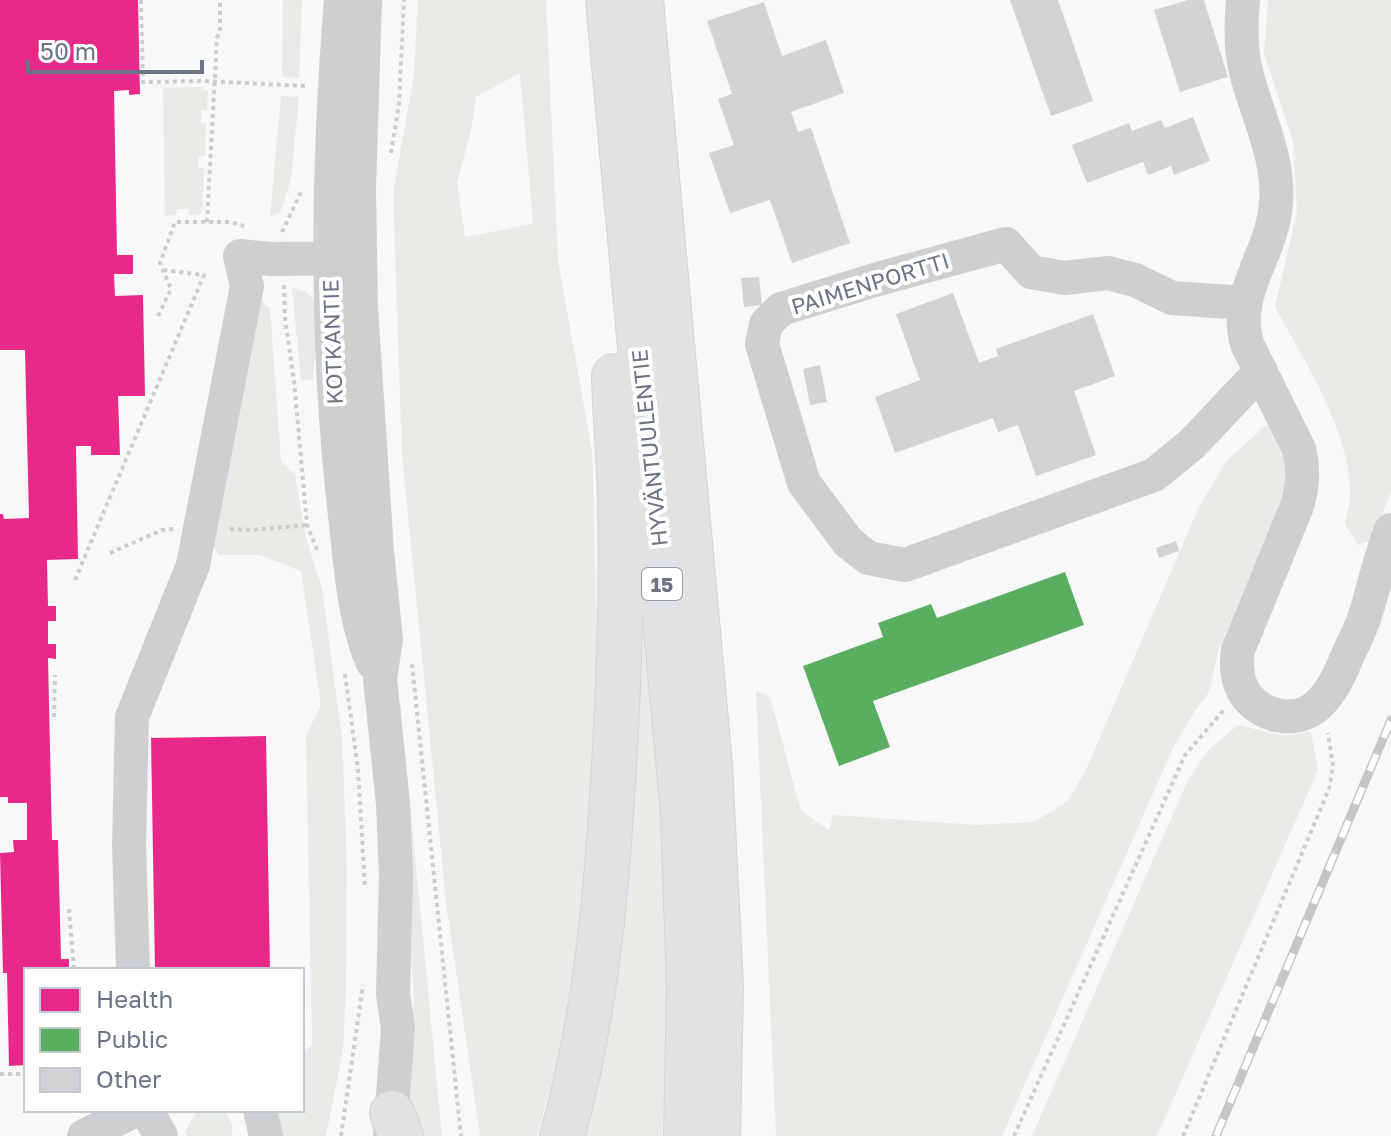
<svg xmlns="http://www.w3.org/2000/svg" width="1391" height="1136" font-family="'Golos Text',sans-serif">
<rect width="100%" height="100%" fill="#f8f8f8"/>
<path fill="#e8ebe6" fill-rule="evenodd" d="M 283,0 L 302,0 L 299,78 L 282,77 Z
M 418,0 L 546,0 L 558,261 L 592,451 L 599,717 L 580,922 L 561,1049 L 537,1136 L 480,1136 L 446,902 L 402,454 L 393,193 L 414,75 ZM 520,73 L 533,224 L 465,237 L 457,182 L 471,131 L 476,97 Z
M 1268,0 L 1391,0 L 1391,493 L 1371,540 L 1358,545 L 1345,524 C 1346,516 1349,508 1350,500 C 1354,437 1304,360 1275,307 L 1297,212 L 1293,141 L 1264,53 Z
M 203,87 L 203,90 L 208,91 L 207,110 L 201,110 L 201,123 L 206,123 L 205,156 L 198,156 L 198,167 L 204,168 L 202,214 L 189,215 L 189,209 L 177,209 L 176,215 L 165,216 L 163,88 Z
M 281,96 L 299,97 L 291,179 L 280,213 L 270,217 Z
M 292,288 L 306,292 L 317,302 L 319,316 L 313,380 L 301,380 Z
M 255,296 L 270,308 L 281,462 L 295,474 L 305,534 L 322,589 L 342,737 L 347,866 L 346,987 L 343,1050 L 326,1136 L 275,1136 L 269,1110 L 302,1110 L 302,1054 L 312,1045 L 306,735 L 321,705 L 301,571 L 260,555 L 219,555 L 214,548 L 212,520 Z
M 1269,423 L 1288,467 L 1286,491 L 1219,649 L 1209,692 L 1193,714 L 1173,748 L 1002,1136 L 776,1136 L 756,691 L 770,697 L 801,811 L 829,830 L 833,815 L 977,825 L 1034,822 L 1067,802 L 1085,772 L 1199,507 L 1228,459 Z
M 642,557 L 665,828 L 669,1014 L 662,1136 L 582,1136 Z
M 392,692 L 400,700 L 442,1136 L 410,1136 L 407,1116 L 414,997 Z
M 1238,725 L 1283,736 L 1311,732 L 1318,770 L 1157,1136 L 1032,1136 L 1188,780 L 1209,749 Z
M 197,1110 L 225,1111 L 232,1125 L 232,1136 L 187,1136 L 185,1132 Z"/>
<path fill="#e7298a" d="M 0,0 L 138,0 L 140,94 L 129,95 L 129,90 L 114,91 L 117,255 L 133,255 L 133,274 L 114,274 L 115,296 L 143,295 L 145,396 L 118,396 L 120,455 L 91,455 L 91,446 L 76,446 L 78,559 L 47,560 L 48,606 L 56,606 L 56,621 L 48,621 L 48,644 L 56,644 L 56,659 L 48,658 L 52,840 L 58,840 L 61,959 L 69,959 L 69,970 L 26,970 L 26,1065 L 9,1066 L 7,973 L 3,973 L 0,853 L 14,852 L 13,840 L 27,840 L 27,803 L 8,803 L 8,797 L 0,797 L 0,514 L 3,514 L 4,519 L 29,518 L 25,350 L 0,350 Z
M 266,736 L 270,970 L 155,970 L 151,738 Z"/>
<path fill="#5aae61" d="M 1065,572 L 1084,625 L 873,701 L 890,747 L 839,766 L 803,666 L 883,637 L 878,623 L 931,604 L 937,618 Z"/>
<path fill="#d2d3d4" d="M 1010,0 L 1058,0 L 1093,101 L 1051,116 Z
M 1188,0 L 1204,0 L 1228,77 L 1180,92 L 1154,10 Z
M 764,2 L 782,56 L 826,40 L 844,93 L 791,112 L 798,132 L 811,128 L 850,243 L 792,263 L 770,200 L 730,213 L 709,153 L 734,145 L 718,99 L 732,94 L 707,21 Z
M 1193,117 L 1210,161 L 1174,175 L 1171,166 L 1148,175 L 1143,162 L 1087,183 L 1072,145 L 1129,123 L 1132,131 L 1161,120 L 1165,128 Z
M 759,277 L 762,305 L 744,307 L 741,278 Z
M 953,293 L 979,363 L 998,356 L 996,349 L 1093,314 L 1115,376 L 1074,391 L 1096,455 L 1036,476 L 1018,425 L 998,432 L 993,418 L 895,453 L 875,397 L 920,380 L 896,314 Z
M 820,365 L 827,402 L 810,405 L 803,369 Z
M 1176,541 L 1179,551 L 1159,558 L 1156,548 Z"/>
<g fill="none" stroke-linecap="round" stroke-linejoin="round">
<g stroke="#d4d4d5" stroke-width="46">
<path id="highway" d="M 608,0 L 683,813 L 689,986 L 686,1136
M 641,0 L 710,765 L 721,987 L 718,1136
M 392,1113 L 401,1136
M 562,1136 C 595,1021 606,901 613,782 C 619,688 622,592 620,497 C 619,457 615,416 614,376"/>
</g>
<path stroke="#cdcdce" stroke-width="4" stroke-dasharray="4 4" stroke-linecap="butt" d="M 141,0 L 143,82 L 203,81 L 306,86
M 391,153 L 399,104 L 404,0
M 207,222 L 217,38 L 220,29 L 220,0
M 282,232 L 302,190
M 284,285 L 285,319 L 294,381 L 307,525 L 318,552
M 158,316 L 171,289 L 160,263 L 175,222 L 231,222 L 244,226
M 230,529 L 251,530 L 307,525
M 110,553 L 162,530 L 173,529
M 75,580 L 204,275 L 163,270
M 412,664 L 461,1136
M 345,674 L 358,769 L 365,888
M 54,717 L 55,675
M 69,909 L 74,970
M 0,1074 L 26,1074
M 341,1136 L 363,985
M 1014,1136 L 1185,755 L 1224,710
M 1183,1136 L 1329,789 L 1333,766 L 1328,733"/>
<path stroke="#cecfd1" stroke-width="34" d="M 341,0 C 327,172 325,343 345,515 C 350,561 354,621 373,663
M 365,0 L 359,190 L 361,307 L 377,552 L 386,639 L 380,679 L 393,804 L 396,875 L 393,994 L 398,1028 L 390,1136
M 1243,0 C 1241,22 1240,45 1245,67 C 1255,113 1280,155 1276,203 C 1273,254 1232,292 1247,344 L 1299,449 C 1304,470 1303,486 1297,506 L 1238,650 C 1236,664 1236,679 1244,692 C 1259,717 1296,725 1318,705 C 1332,692 1340,674 1347,657 C 1353,643 1362,628 1366,612 C 1375,584 1380,557 1391,530
M 1245,303 L 1172,298 L 1135,280 L 1108,273 L 1065,278 L 1031,272 L 1006,244 L 878,279 L 781,309 L 766,324 L 762,344 L 804,483 L 848,542 L 868,558 L 905,565 L 1154,475 L 1192,444 L 1261,371
M 133,970 L 129,845 L 132,717 L 193,565 L 247,286 L 240,256 L 272,259 L 360,258
M 146,1110 L 161,1136
M 260,1110 L 266,1136
M 84,1136 L 136,1110"/>
<use href="#highway" stroke="#e1e2e3" stroke-width="44"/>
<g stroke="#c5c6c7" stroke-width="9">
<path id="rail" d="M 1216,1136 L 1391,720"/>
</g>
<use href="#rail" stroke="#fff" stroke-width="6" stroke-dasharray="18" stroke-linecap="butt"/>
</g>
<g text-anchor="middle" dominant-baseline="central" stroke-width="8" stroke-linejoin="round" paint-order="stroke">
<rect fill="#fff" stroke="#979eaa" stroke-width="2" x="642" y="568" width="40" height="32" rx="6"/>
<g font-size="20" font-weight="bold" fill="#6a7486">
<text x="662" y="584">15</text>
</g>
<g font-size="22" fill="#6a7486" stroke="#fff">
<text transform="translate(870 283) rotate(-17)">PAIMENPORTTI</text>
<text transform="translate(332 342) rotate(-92)">KOTKANTIE</text>
<text transform="translate(649 448) rotate(-96)">HYVÄNTUULENTIE</text>
</g>
</g>
<rect x="24" y="968" width="280" height="144" fill="#ffffff" stroke="#c3c7cf" stroke-width="2"/>
<rect x="40" y="988" width="40" height="24" fill="#e7298a" stroke="#c3c7cf" stroke-width="2"/>
<text x="96" y="1008" font-size="24" fill="#6a7486">Health</text>
<rect x="40" y="1028" width="40" height="24" fill="#5aae61" stroke="#c3c7cf" stroke-width="2"/>
<text x="96" y="1048" font-size="24" fill="#6a7486">Public</text>
<rect x="40" y="1068" width="40" height="24" fill="#d2d3d4" stroke="#c3c7cf" stroke-width="2"/>
<text x="96" y="1088" font-size="24" fill="#6a7486">Other</text>
<path d="M28 60v12h174v-12" fill="none" stroke="#6a7486" stroke-width="4"/>
<text x="40" y="60" font-size="24" fill="#6a7486" stroke="#ffffff" stroke-width="6" paint-order="stroke">50 m</text>
</svg>
